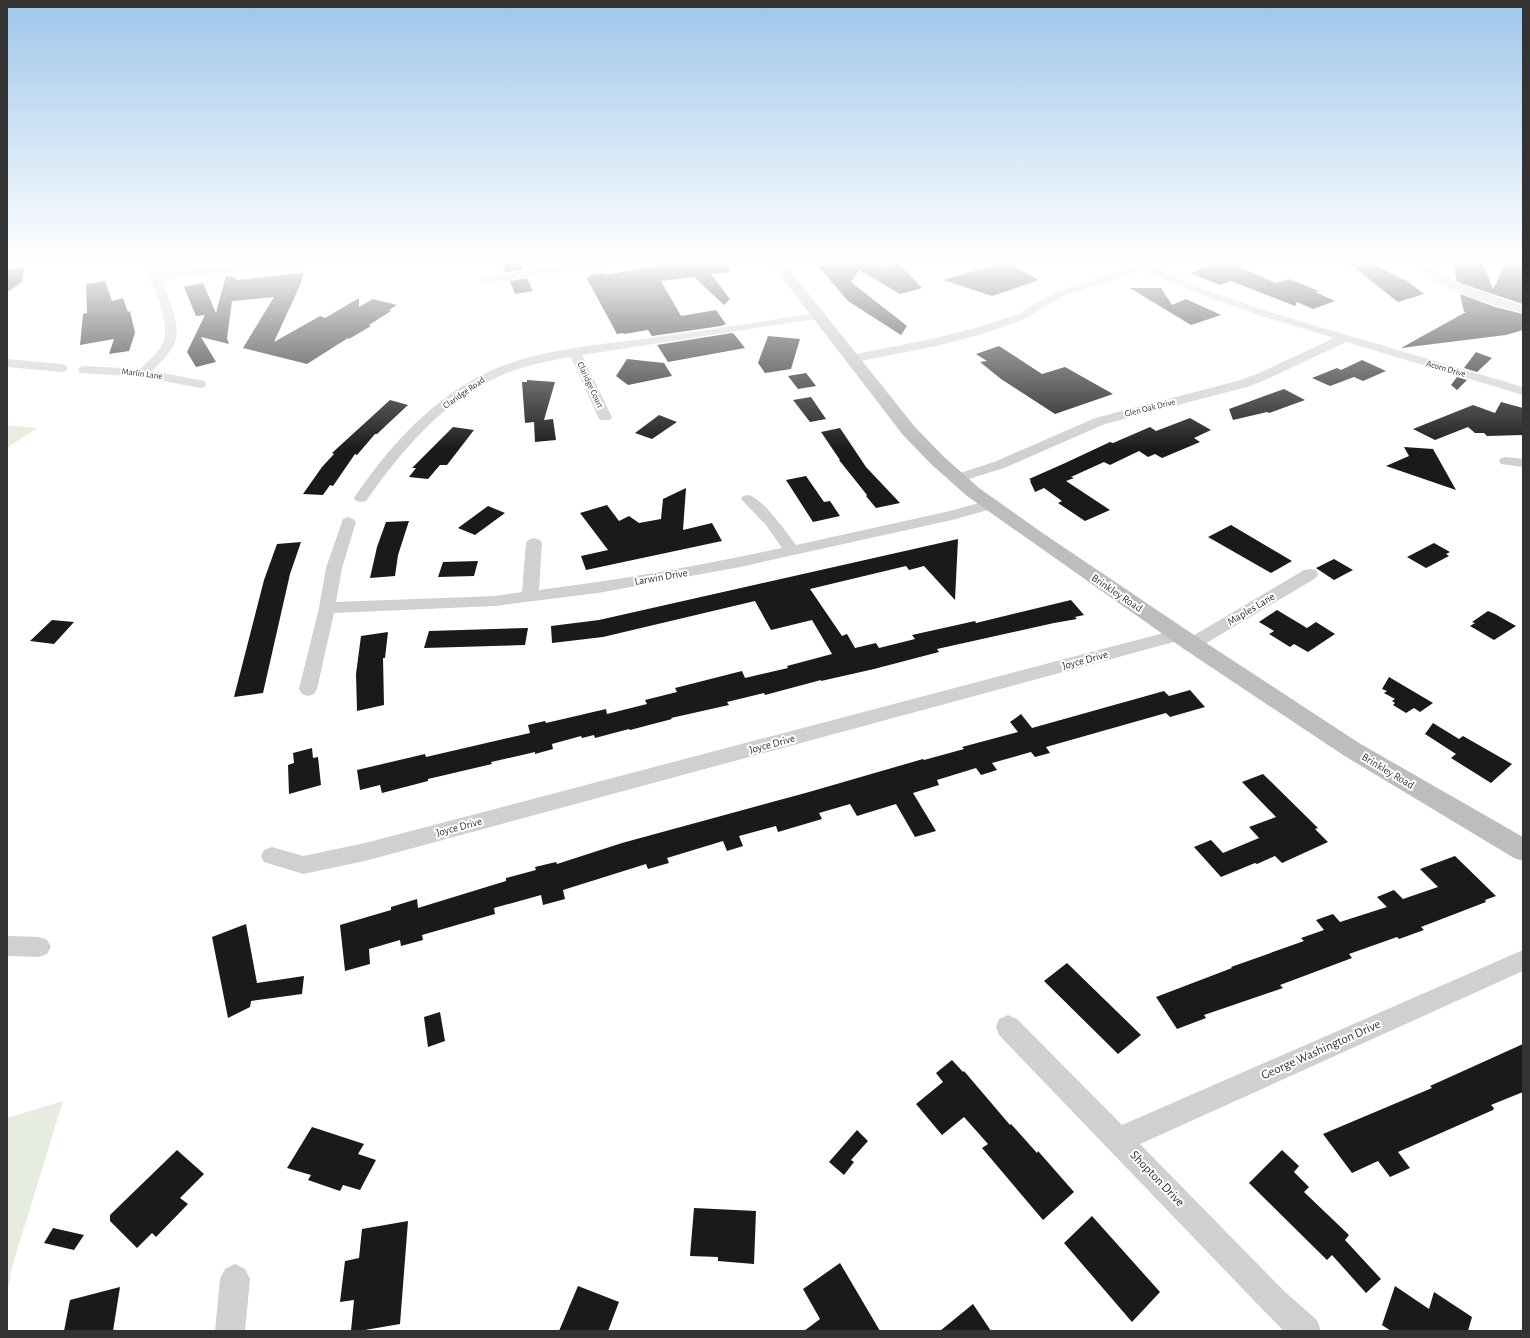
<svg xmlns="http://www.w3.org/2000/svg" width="1530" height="1338" font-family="'Alegreya Sans',sans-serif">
<rect width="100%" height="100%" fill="#fff"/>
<path fill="#e6ecdf" d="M 7,425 L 37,428 L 7,448 Z
M 63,1101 L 12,1267 L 7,1294 L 7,1118 Z"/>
<path fill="#1a1a1a" d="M 502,262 L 519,262 L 523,270 L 506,272 Z
M 679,262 L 729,262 L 730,272 L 711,274 L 730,299 L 724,305 L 694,277 L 661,281 L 681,316 L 716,310 L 726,324 L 721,326 L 652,336 L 648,330 L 624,334 L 623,333 L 617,334 L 586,277 L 591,277 L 590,275 L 605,273 L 606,275 Z
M 845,262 L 875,262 L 880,267 L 899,264 L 922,288 L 900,294 L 859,270 L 851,282 L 907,326 L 901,335 L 848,301 L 818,266 L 836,263 L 838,266 L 849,264 Z
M 1006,262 L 1039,280 L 992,296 L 943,280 Z
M 1218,262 L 1228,262 L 1276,283 L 1289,279 L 1319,291 L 1315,292 L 1335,301 L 1313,309 L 1297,302 L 1295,306 L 1231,281 L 1220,285 L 1190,273 Z
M 1347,262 L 1368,262 L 1407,281 L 1424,294 L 1398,302 Z
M 1453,262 L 1482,262 L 1493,289 L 1507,262 L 1523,262 L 1523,304 L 1457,282 Z
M 24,267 L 22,282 L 7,292 L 7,270 Z
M 303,273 L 301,283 L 274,342 L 320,316 L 325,318 L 359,298 L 359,307 L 373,299 L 397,305 L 389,310 L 391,311 L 369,325 L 371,326 L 349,339 L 348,338 L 307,364 L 243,348 L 274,297 L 232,301 L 227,338 L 229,344 L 201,337 L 216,362 L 196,367 L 187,352 L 205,315 L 196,316 L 184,287 L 203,283 L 216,313 L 226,276 L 236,278 L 236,280 Z
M 527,278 L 533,291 L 515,294 L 510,281 Z
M 105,281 L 112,301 L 123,298 L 128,312 L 130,311 L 135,333 L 129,351 L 109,354 L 114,339 L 80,345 L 83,314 L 87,313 L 86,284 Z
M 1130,288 L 1161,288 L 1172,305 L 1186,299 L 1221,315 L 1191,325 Z
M 1460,294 L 1495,307 L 1523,314 L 1523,330 L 1506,335 L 1401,348 L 1466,312 L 1464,312 Z
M 732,333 L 734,334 L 745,348 L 668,362 L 657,345 Z
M 768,336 L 800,339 L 791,369 L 765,373 L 758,363 Z
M 999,346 L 1042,374 L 1065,367 L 1113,394 L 1055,414 L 1001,379 L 980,362 L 987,361 L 976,354 Z
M 1476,352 L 1492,358 L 1477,372 L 1464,368 Z
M 627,359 L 664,363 L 672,376 L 628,385 L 616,376 Z
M 1362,360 L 1386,371 L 1363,381 L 1354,377 L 1330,386 L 1312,378 L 1337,368 L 1341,370 Z
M 806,373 L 816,386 L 798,389 L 788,376 Z
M 1457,377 L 1467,380 L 1457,390 L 1451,385 Z
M 527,380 L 555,382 L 544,420 L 553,419 L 556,440 L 535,442 L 534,422 L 525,423 L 522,382 L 527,382 Z
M 1284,389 L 1305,400 L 1269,413 L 1267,412 L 1233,420 L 1229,409 Z
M 811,397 L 826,419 L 810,422 L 793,400 Z
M 390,400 L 408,405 L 377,434 L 375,434 L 357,455 L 355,454 L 333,486 L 330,485 L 323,495 L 303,494 L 322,467 L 334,454 L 332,453 Z
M 1501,402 L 1523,408 L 1523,435 L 1487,436 L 1484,433 L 1475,433 L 1468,427 L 1435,440 L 1413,429 L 1473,405 L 1495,413 Z
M 659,415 L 677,422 L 652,439 L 635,433 Z
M 1190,418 L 1211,430 L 1194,438 L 1200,442 L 1162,458 L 1155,454 L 1148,457 L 1139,451 L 1110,465 L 1104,462 L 1071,477 L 1074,478 L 1066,481 L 1110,510 L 1085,521 L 1058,503 L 1062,501 L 1044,488 L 1035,492 L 1030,481 L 1031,480 L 1029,479 L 1063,464 L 1110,442 L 1113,443 L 1150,427 L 1156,431 Z
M 453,427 L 474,430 L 447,465 L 440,465 L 428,479 L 409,477 L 416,468 L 412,468 Z
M 840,428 L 866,467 L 900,503 L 876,508 L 866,496 L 867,495 L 839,460 L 840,460 L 821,432 Z
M 1404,447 L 1433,449 L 1456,490 L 1386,466 L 1409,456 Z
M 806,476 L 824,502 L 830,501 L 840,516 L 813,522 L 786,480 Z
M 686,488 L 683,530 L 712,523 L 722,541 L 586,570 L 581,556 L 608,550 L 580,513 L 607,505 L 619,521 L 629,516 L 639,523 L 661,519 L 663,499 Z
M 488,506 L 505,513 L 475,535 L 458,528 Z
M 409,521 L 398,555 L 395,576 L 370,578 L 377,547 L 386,522 Z
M 1231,525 L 1292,561 L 1271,573 L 1208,537 Z
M 958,539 L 955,600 L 924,566 L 909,570 L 906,566 L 810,589 L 842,636 L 847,634 L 855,648 L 876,643 L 879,648 L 915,639 L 912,635 L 975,621 L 976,623 L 1071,600 L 1084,615 L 1075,617 L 1077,619 L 1054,623 L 937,649 L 939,652 L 874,669 L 821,681 L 821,680 L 765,695 L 764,693 L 727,702 L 729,705 L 671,718 L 672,719 L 630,730 L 629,729 L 595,738 L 594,735 L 582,738 L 581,736 L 552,744 L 553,749 L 535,754 L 535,752 L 491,762 L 492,764 L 428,779 L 428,781 L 382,793 L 380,785 L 360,790 L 357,770 L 425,754 L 426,757 L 530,733 L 528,725 L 545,721 L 546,723 L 606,709 L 607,714 L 647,704 L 645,700 L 677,692 L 675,688 L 742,671 L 745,678 L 788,668 L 787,666 L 832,654 L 812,620 L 771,630 L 755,601 L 603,637 L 552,643 L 551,626 L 599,620 Z
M 301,542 L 290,574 L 263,693 L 234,697 L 264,580 L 277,544 Z
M 1434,543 L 1450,552 L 1446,554 L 1449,556 L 1426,568 L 1407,557 Z
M 1334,559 L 1353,570 L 1334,580 L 1316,568 Z
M 478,561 L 474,576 L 438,577 L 443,562 Z
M 1277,610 L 1307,628 L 1316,622 L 1335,634 L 1308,652 L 1294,644 L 1290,647 L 1269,634 L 1274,631 L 1259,622 Z
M 1488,611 L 1495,614 L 1516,626 L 1494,640 L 1470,626 L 1475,623 L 1472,622 Z
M 52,620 L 74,622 L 54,644 L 30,641 Z
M 528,628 L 525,645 L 424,648 L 429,631 Z
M 388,632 L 385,658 L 383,658 L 384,705 L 357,711 L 356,674 L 361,636 Z
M 1389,677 L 1433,703 L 1420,712 L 1414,708 L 1406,713 L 1393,705 L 1395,703 L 1392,701 L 1395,699 L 1384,693 L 1387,691 L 1382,689 Z
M 1190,690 L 1205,707 L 1170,717 L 1166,713 L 1046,747 L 1050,753 L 1035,757 L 1031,752 L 992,763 L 997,770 L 981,775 L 976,768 L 937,780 L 939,785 L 913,793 L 936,831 L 915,837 L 896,804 L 857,816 L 850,804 L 819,813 L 822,819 L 778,832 L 776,826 L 739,836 L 743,846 L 727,851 L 723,841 L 667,858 L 669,863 L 648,869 L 646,864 L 563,890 L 565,899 L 543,905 L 541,895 L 494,908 L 495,914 L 422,935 L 423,940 L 401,946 L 400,940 L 369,949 L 370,964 L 345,971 L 340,925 L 391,910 L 391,907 L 417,899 L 418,908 L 506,881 L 506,878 L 536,870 L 535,867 L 556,862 L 557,864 L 622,843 L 809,792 L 923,759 L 924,760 L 964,749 L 962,747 L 1018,732 L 1010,722 L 1021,714 L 1032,728 L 1164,691 L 1169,696 Z
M 1433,723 L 1459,739 L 1463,736 L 1512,764 L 1491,783 L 1451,758 L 1456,754 L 1425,734 Z
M 312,748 L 313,758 L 318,757 L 321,785 L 289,794 L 288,765 L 294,763 L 293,753 Z
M 1263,774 L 1318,828 L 1315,829 L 1328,842 L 1282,863 L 1275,856 L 1257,864 L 1255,863 L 1221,877 L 1194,847 L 1211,840 L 1223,853 L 1259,838 L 1249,827 L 1276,817 L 1242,782 Z
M 1455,856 L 1496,896 L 1485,900 L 1486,902 L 1421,927 L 1424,930 L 1399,939 L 1397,937 L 1349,954 L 1352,958 L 1280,985 L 1283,988 L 1204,1015 L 1206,1018 L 1177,1029 L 1156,997 L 1232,968 L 1231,967 L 1304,941 L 1301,938 L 1324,930 L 1316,920 L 1333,914 L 1340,922 L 1387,907 L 1377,897 L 1394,890 L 1403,899 L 1438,887 L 1420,869 Z
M 246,924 L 257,983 L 304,976 L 302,994 L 251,1001 L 250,1007 L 228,1018 L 212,937 Z
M 1067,963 L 1141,1035 L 1118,1054 L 1044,981 Z
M 440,1012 L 445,1041 L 428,1047 L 424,1017 Z
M 1523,1044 L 1523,1092 L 1491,1105 L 1494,1108 L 1493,1110 L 1398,1152 L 1410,1168 L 1390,1177 L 1378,1161 L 1352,1173 L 1323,1134 L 1432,1088 L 1430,1086 Z
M 952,1060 L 963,1072 L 964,1071 L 1010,1125 L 1011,1124 L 1037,1153 L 1038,1151 L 1074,1192 L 1043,1220 L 982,1148 L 988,1144 L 964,1117 L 942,1135 L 916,1104 L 943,1082 L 936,1073 Z
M 312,1127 L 364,1144 L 358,1154 L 376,1160 L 360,1190 L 343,1185 L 340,1191 L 308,1180 L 311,1175 L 287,1168 Z
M 857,1130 L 868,1141 L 851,1160 L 854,1162 L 844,1175 L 829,1162 Z
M 177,1150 L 204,1174 L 180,1198 L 188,1204 L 156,1237 L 152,1233 L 137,1248 L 110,1221 L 110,1215 Z
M 1282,1150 L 1299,1166 L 1294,1172 L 1309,1187 L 1304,1192 L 1349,1235 L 1345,1240 L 1381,1279 L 1366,1293 L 1332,1255 L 1327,1260 L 1249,1183 Z
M 694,1208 L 756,1211 L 754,1264 L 718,1261 L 718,1257 L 690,1256 Z
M 1092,1216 L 1160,1292 L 1132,1322 L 1064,1243 Z
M 408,1221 L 400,1324 L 359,1331 L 351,1331 L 354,1300 L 340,1302 L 345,1261 L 359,1258 L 362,1229 Z
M 53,1228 L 84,1235 L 74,1250 L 44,1243 Z
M 840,1263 L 880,1331 L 804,1331 L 820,1319 L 803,1289 Z
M 578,1286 L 619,1302 L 608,1331 L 559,1331 Z
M 1395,1286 L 1429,1309 L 1434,1292 L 1472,1317 L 1468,1331 L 1391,1331 L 1382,1325 Z
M 120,1287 L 113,1331 L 64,1331 L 70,1300 Z
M 973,1304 L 991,1331 L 940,1331 Z"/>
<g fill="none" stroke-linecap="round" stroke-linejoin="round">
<path fill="#d0d0d0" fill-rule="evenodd" d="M 143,262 L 153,262 L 158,272 L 267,262 L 309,262 L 304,265 L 161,279 C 167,294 180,321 176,339 C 173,351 161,362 152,371 L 205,381 L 206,384 L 205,387 L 200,388 L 143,377 L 80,373 L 78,370 L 80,367 L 84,366 L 140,369 C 148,361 160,352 164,340 C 170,320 151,281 143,262 Z
M 583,262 L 612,262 L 607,265 L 484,283 L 479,280 L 484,277 Z
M 1145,262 L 1158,262 L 1157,265 L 1152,267 L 1217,294 L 1276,314 L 1523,387 L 1523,395 L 1346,342 L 1265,380 L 1247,387 L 1105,424 L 1004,468 L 956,483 L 951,482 L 949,479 L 951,476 L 994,462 L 1095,418 L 1237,381 L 1257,374 L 1334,338 L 1268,318 L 1209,298 L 1142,270 L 1067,295 L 1043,307 L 1027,318 L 983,334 L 936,346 L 851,363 L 847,362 L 845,359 L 847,356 L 851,355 L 936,338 L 975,328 L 1019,314 L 1035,303 L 1059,291 Z
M 1413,262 L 1424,262 L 1443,276 L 1456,283 L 1523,306 L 1523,313 C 1493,306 1432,287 1413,262 Z
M 817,313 L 821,314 L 823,316 L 821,318 L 582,355 L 612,417 L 610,420 L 600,420 L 598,417 L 571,357 C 547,361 522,366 500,376 C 443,401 401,451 366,501 L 361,502 L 356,501 L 354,498 C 386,451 425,406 476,378 C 524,351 589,346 643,339 C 701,331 759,322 817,313 Z
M 7,359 L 62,364 L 66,365 L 68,368 L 66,371 L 62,372 L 7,367 Z
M 1506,457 L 1523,459 L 1523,467 L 1501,464 L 1499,461 L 1501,458 Z
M 748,495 C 763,498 786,532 796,545 L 950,511 L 990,500 L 995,502 L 998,505 L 995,508 L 952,520 L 740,567 L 598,593 L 495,606 L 334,613 L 317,689 L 314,694 L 308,696 L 302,694 L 299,689 L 319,608 L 326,568 L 343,519 L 348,517 L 353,519 L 356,522 L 342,568 L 336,602 L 495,596 L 522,592 L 526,543 L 528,540 L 534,538 L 540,540 L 542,543 L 539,590 C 620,580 702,565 782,548 L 766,525 L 741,499 L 743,496 Z
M 1310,569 L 1316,570 L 1318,574 L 1316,578 L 1198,648 L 1192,650 L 1186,648 L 1183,644 L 1186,640 L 1304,570 Z
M 1179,629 L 1185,631 L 1188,635 L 1185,639 L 365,861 L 303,874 L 264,862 L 261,856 L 264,850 L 272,847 L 303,856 L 365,843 Z
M 7,936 L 39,937 L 47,940 L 51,947 L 47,954 L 39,957 L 7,956 Z
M 1523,950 L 1523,971 L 1140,1144 L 1285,1292 L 1317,1320 L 1321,1331 L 1284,1331 L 1265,1312 L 999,1035 L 996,1027 L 999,1019 L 1008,1015 L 1017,1019 L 1122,1125 Z
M 235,1264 L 245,1269 L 250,1279 L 245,1331 L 215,1331 L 220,1279 L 225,1269 Z"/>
<path fill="#bdbdbd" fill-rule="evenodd" d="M 770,262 L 783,262 L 915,427 L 943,456 L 979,488 L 1044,534 L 1200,639 L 1359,743 L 1523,837 L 1523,861 L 1514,858 L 1343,755 L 1184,649 L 967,496 L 931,464 L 903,435 Z"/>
</g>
<linearGradient id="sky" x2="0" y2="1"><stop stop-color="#9ec6ea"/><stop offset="0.58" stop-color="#fff"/><stop offset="1" stop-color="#fff" stop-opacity="0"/></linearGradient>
<rect width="1530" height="450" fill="url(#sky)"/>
<g text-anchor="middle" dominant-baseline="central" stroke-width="4" stroke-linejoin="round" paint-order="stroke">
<g font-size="9" fill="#333" stroke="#fff">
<text transform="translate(1446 369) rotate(16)">Acorn Drive</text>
<text transform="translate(142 374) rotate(7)">Marlin Lane</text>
<text transform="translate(590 385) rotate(65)">Claridge Court</text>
<text transform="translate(464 393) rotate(-35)">Claridge Road</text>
<text transform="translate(1150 408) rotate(-14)">Glen Oak Drive</text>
</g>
<g font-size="11" fill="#333" stroke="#fff">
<text transform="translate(661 577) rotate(-10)">Larwin Drive</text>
<text transform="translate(1117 593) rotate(34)">Brinkley Road</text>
<text transform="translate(1251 609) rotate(-31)">Maples Lane</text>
<text transform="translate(1085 660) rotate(-15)">Joyce Drive</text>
<text transform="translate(772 744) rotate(-15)">Joyce Drive</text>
<text transform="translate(1388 771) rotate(31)">Brinkley Road</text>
<text transform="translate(459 827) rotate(-15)">Joyce Drive</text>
</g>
<g font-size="13" fill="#333" stroke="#fff">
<text transform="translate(1321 1050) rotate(-24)">George Washington Drive</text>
<text transform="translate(1157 1179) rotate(46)">Shopton Drive</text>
</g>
</g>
<rect width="1530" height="1338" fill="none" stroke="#333333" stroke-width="16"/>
</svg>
